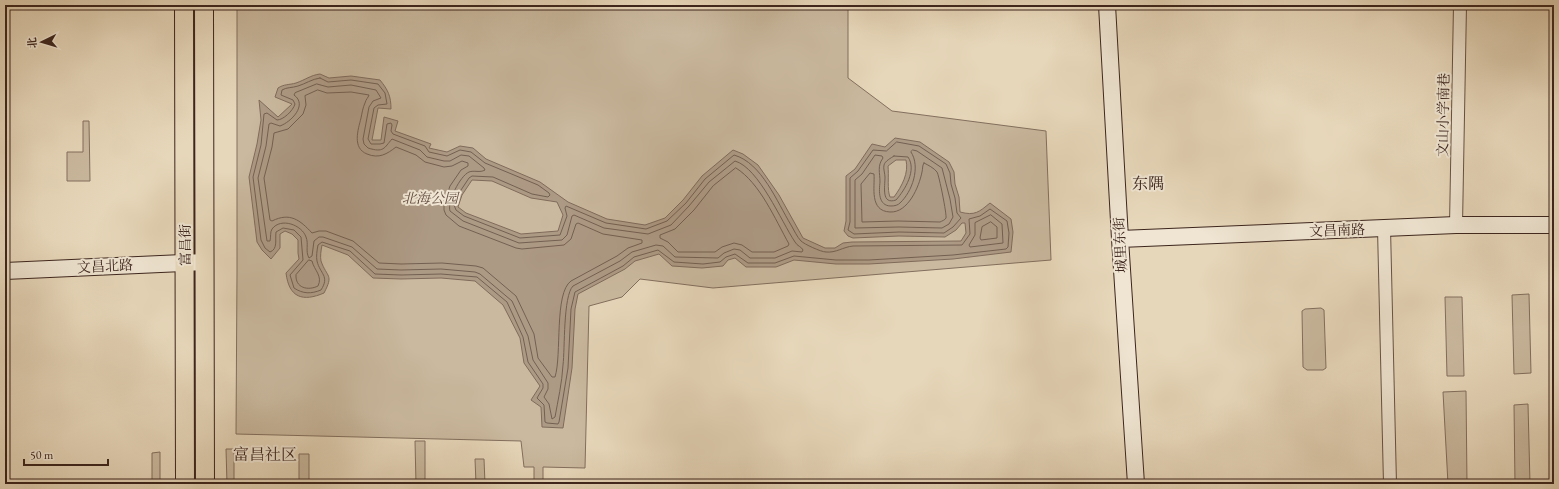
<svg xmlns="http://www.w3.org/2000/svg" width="1559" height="489" font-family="'EB Garamond','Noto Serif SC',serif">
<rect width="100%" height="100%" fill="#e7d7ba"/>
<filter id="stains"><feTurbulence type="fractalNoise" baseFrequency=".005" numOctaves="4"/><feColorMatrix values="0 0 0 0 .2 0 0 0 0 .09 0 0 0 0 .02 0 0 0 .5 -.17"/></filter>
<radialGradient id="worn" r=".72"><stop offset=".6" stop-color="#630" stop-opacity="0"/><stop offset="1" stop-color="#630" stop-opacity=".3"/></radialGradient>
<path fill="#cab99f" stroke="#836f5e" d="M 237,5 L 787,5 L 848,8 L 848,78 L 892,111 L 1046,131 L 1051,260 L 713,288 L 640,279 L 622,297 L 589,306 L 585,468 L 543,467 L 543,484 L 534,484 L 534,467 L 524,467 L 521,441 L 236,434 L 237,272 Z
M 83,121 L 89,121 L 90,181 L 67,181 L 67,152 L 83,152 Z
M 1529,294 L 1531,373 L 1514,374 L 1512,295 Z
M 1445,297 L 1462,297 L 1464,376 L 1447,376 Z
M 1321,308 L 1324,310 L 1326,368 L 1323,370 L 1307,370 L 1303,367 L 1302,311 L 1305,309 Z
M 1466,391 L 1467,484 L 1448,484 L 1443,392 Z
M 1528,404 L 1530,484 L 1515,484 L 1514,405 Z
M 415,441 L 425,441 L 425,484 L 416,484 Z
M 226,449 L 234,449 L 234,484 L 227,484 Z
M 160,452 L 160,484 L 152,484 L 152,453 Z
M 299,454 L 309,454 L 309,484 L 299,484 Z
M 475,459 L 484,459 L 485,484 L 476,484 Z"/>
<path fill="#ad9a85" stroke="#806b5b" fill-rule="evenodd" d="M 320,74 L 329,78 L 351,76 L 380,80 C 388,90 391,96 391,109 L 378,108 L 372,140 L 381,140 L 384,117 L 398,121 L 395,131 L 431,144 L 429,148 L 447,152 L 460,146 L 473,148 L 486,159 L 540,182 L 568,202 L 607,219 L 645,225 L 665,218 L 683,200 L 702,176 L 733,150 L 743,154 L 758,165 L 779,195 L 803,238 L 825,248 L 835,248 L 843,243 L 852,242 L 961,241 L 966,233 L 965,223 L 962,223 L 956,230 L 945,237 L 899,236 L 853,238 L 848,236 L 844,231 L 846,221 L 846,176 L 855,169 L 872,144 L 885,147 L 895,138 L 920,142 L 949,162 L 954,172 L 955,184 L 959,197 L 960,212 C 975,216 979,212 990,203 L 1011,219 L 1013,232 L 1011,252 L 953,259 L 869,264 L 836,264 L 794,260 L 776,267 L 746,267 L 735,258 L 728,260 L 723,266 L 702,268 L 672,266 L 659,254 L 635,261 L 625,269 L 578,294 L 575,309 L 572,368 L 563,428 L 542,427 L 541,407 L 531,400 L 540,386 L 524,363 L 520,338 L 503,305 L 475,281 L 441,278 L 401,279 L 373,278 L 348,255 L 322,245 C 321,250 320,257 321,261 C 327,278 334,274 324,293 C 303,302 289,298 286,273 L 299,259 L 298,253 L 298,240 L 292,234 L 285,231 L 280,234 L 280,248 L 271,259 L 262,250 L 257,242 L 249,177 L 257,144 L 261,120 L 259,100 L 278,117 L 292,104 L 275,97 L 278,88 C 284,84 289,85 296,83 C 305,80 311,75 320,74 ZM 896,160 L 906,160 C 909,173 902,186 894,197 L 890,197 C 887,190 889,175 888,166 ZM 472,180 L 492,181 L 531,198 L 557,202 L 563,215 L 558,231 L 521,234 L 466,213 L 458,207 L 462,195 Z"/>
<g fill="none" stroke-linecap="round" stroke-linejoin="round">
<path stroke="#746051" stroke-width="1" d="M 320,78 L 328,82 L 351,80 L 378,84 L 385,93 L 387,104 L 378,105 L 374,108 L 368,139 L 371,144 L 380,144 L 384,143 L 387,124 L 391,123 L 392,125 L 391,131 L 393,134 L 425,146 L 429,152 L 447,156 L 460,150 L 471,152 L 485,163 L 538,185 L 549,193 L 550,195 L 548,197 L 532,194 L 493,177 L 472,176 L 469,178 L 459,193 L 454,205 L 456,210 L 464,216 L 520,238 L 560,235 L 567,216 L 565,208 L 566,206 L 606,223 L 646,229 L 667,221 L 686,203 L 705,179 L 734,155 C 762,163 777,202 791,225 C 794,230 797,237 801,241 C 804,244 821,252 826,252 C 836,253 843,247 853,246 L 962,245 L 970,234 L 969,219 L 980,216 L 990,209 L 1007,221 L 1009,233 L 1008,247 L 1006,249 L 953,255 L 869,260 L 836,260 L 794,256 L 775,263 L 748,263 L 735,254 L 726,257 L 720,262 L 703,264 L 674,262 L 658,250 L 634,257 L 623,266 L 575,292 L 571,309 L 568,368 L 559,422 L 558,424 L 547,423 L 545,422 L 544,405 L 537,398 L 543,388 L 543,384 L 528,362 L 523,337 L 507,302 L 477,277 L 441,274 L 401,275 L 375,274 L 350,251 L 322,242 L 318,245 C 317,250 316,257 317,261 C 320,274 330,276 321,290 C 311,294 303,294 294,288 L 290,275 L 303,260 L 301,237 L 294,230 L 283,228 L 276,232 C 275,240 278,249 270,252 L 265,248 L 261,240 L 253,177 L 261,145 L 264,114 L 267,113 L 277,120 C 283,120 293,111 295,104 L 293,100 L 281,95 L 282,90 C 287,87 292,88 298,86 C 305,84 312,79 320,78 Z
M 317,84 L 328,87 L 351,85 L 376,90 L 381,98 L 373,101 L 369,107 L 363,139 L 364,144 L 368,148 C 384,153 384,148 392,139 L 420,150 L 427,157 L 444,161 L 450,161 L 461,155 L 469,156 L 484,168 L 485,170 C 480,173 474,170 469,172 C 460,176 447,202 450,211 L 463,221 L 519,243 L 562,240 L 567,235 L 572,216 L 574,215 L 604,228 L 648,234 L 671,225 L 689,206 L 709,182 L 735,161 C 759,168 781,221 795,242 C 797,246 802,247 803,250 L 802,252 L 792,251 L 775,258 L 750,258 L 740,250 L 734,249 L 724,253 L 718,258 L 675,257 L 663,246 L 656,245 L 632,252 L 620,261 L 573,286 C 563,296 565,349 563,365 C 562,383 558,400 555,417 L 552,419 L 549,404 L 544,397 L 548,389 L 548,383 L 533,360 L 528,336 L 512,301 L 480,274 L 475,272 L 441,269 L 401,270 L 377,269 L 352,247 L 323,237 L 319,237 L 314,241 L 312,256 L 309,258 C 305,251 309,244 306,237 C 302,225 281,217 272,229 C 270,232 271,237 270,241 L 267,241 L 258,178 L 266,146 L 269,124 L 271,123 L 280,126 C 291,122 308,105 294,95 L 295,93 Z
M 318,90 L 327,93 L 351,92 L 369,95 C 368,98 366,99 365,103 C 363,107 362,113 361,118 C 358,130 352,148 367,154 C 379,159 387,154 396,147 L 416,155 L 425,162 L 444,167 L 452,166 L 462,161 L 468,163 L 468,166 L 461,170 L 450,186 L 444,203 L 444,210 L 446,215 L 459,226 L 516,248 L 522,249 L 564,245 L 571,239 L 576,224 L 578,223 L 603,234 L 642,240 L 642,243 L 628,248 L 617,256 L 571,281 C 554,293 562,355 555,377 L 552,377 L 538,358 L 534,334 L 516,296 L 483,268 L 476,266 L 442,263 L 401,264 L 379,263 L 353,241 L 326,231 L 319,231 L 312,233 C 300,220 290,212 272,221 L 270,220 L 264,178 L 272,147 L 274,133 L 288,129 L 303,114 L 306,105 L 305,96 Z
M 897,142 L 919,146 L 946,164 L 950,173 L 951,184 L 955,198 L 957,213 L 961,218 L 953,227 L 944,233 L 899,232 L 854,234 L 848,230 L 850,222 L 850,178 L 858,171 L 873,150 L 886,151 Z
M 913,150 L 917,151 L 942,168 L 950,199 L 953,217 L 949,224 L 942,228 L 899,227 L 855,228 L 855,180 L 862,174 L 875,155 L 882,156 L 883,158 C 877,166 880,173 880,182 C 879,191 878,206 891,206 C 895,206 898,205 900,203 C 912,192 921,167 911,152 Z
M 894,156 L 908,157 C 917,170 905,190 896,200 C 881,205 885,187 885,177 C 885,174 883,168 884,165 C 885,161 891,158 894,156 Z
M 924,163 C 928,165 934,168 937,172 C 939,175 947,215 946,218 C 945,220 942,221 940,222 L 898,221 L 862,222 L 861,184 L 870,173 L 874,174 C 875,187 869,211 890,212 C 908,213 919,187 922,172 C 923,168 922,166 924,163 Z
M 736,168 C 760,183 775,219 789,244 L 788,246 L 774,252 L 752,252 L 742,245 L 734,243 L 722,247 L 715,252 L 678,252 L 668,242 L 660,238 L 660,235 L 675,229 L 694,210 L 713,186 Z
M 991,215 L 1002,224 L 1003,243 L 970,247 L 969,245 L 975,235 L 975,223 Z
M 991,222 L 997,227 L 997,238 L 981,240 L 980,238 L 982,227 Z
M 309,260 L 312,261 C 314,270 323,276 318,286 C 308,291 295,288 296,275 Z"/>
<g stroke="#675244" stroke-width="14">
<path id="street" d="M 1456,225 L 1460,5
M 1384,228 L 1390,484"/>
</g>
<g stroke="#3c251d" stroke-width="18">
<path id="secondary" d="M 1107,5 L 1120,239 L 1136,484
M 1120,239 L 1456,225 L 1554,225
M 5,271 L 205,262"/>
</g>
<g stroke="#3c251d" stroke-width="20">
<path id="primary" d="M 184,5 L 185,484
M 204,5 L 205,484"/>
</g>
<use href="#street" stroke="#efe5d2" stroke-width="12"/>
<use href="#secondary" stroke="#efe5d2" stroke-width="16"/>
<use href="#primary" stroke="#e7d7ba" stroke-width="18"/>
</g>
<g text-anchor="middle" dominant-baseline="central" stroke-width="4" stroke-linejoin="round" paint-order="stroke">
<g font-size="14" fill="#3c251d" stroke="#efe5d2">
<text transform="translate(1443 115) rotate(-89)">文山小学南巷</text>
<text transform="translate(1337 230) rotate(-2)">文昌南路</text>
<text transform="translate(185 245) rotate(-90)">富昌街</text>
<text transform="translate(1120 245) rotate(-93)">城里东街</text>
<text transform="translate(105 266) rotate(-3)">文昌北路</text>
</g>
<g font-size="14" font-style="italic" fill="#604a3e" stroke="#efe5d2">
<text x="430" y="198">北海公园</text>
</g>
<g font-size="16" fill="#3c251d" stroke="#efe5d2">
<text x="1148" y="183">东隅</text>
<text x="265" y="454">富昌社区</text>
</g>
</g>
<rect width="1559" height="489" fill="none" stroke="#e7d7ba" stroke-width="20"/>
<rect x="6" y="6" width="1547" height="477" fill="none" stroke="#3c251d" stroke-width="2"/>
<rect x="10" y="10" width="1539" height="469" fill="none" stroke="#3c251d"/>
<g transform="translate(42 42) rotate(265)" stroke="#efe5d2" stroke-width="3" paint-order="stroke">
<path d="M0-3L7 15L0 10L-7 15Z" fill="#3c251d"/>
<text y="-6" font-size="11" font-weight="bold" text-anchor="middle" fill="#3c251d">北</text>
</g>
<path d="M24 459v6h84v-6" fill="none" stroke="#3c251d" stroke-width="2"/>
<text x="30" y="459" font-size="12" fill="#3c251d" stroke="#efe5d2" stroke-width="3" paint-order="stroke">50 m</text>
<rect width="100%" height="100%" filter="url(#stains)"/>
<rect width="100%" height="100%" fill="url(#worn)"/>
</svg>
